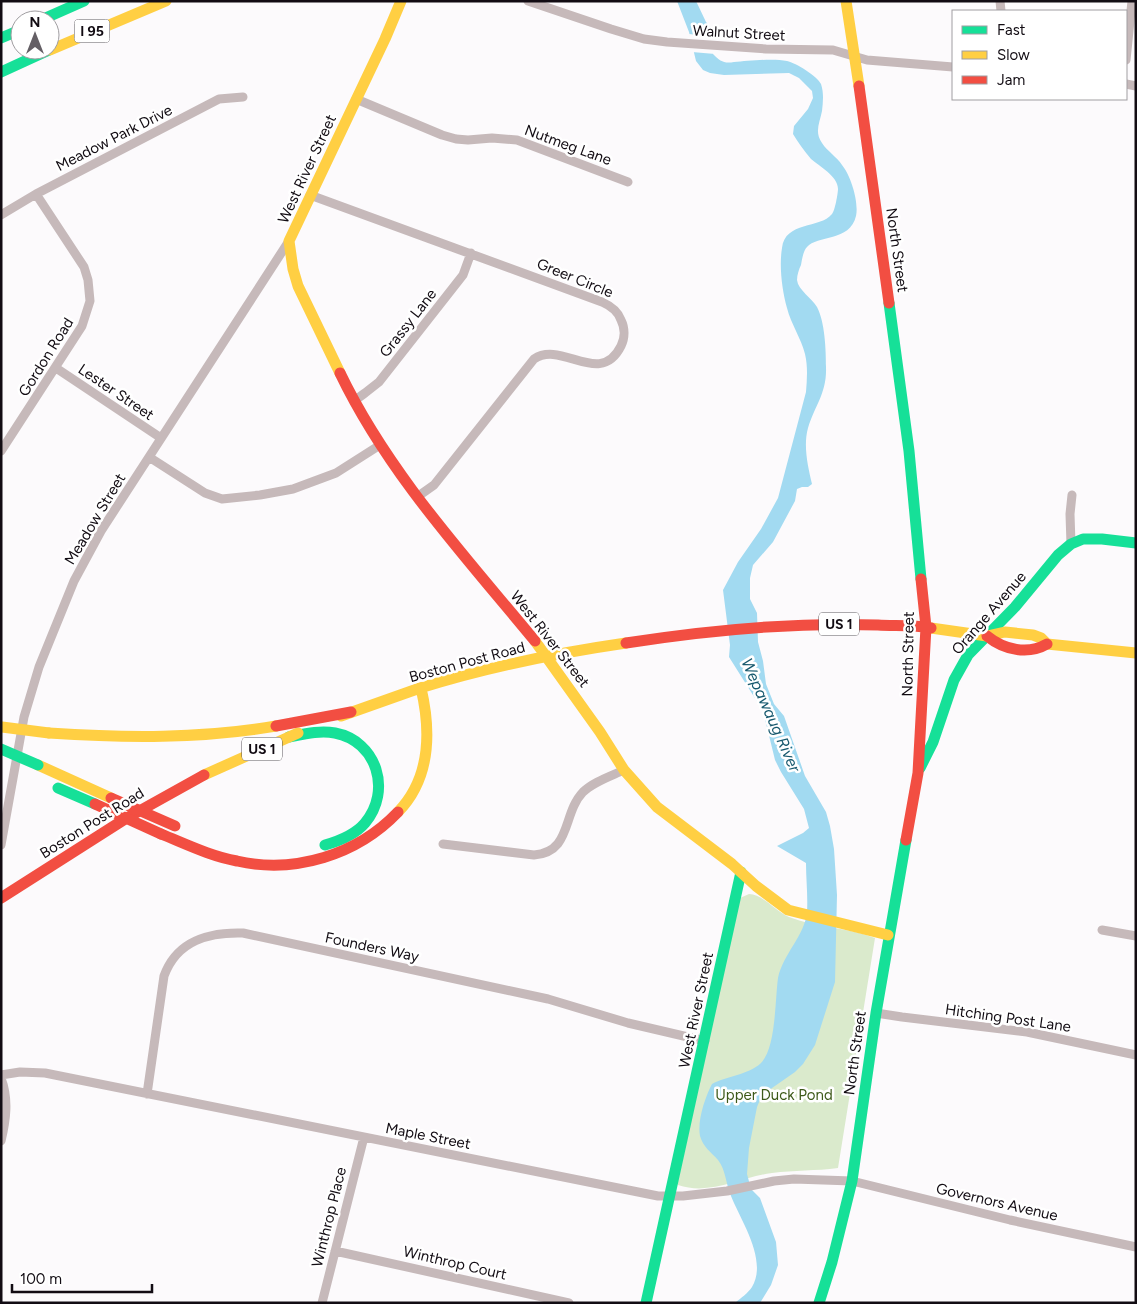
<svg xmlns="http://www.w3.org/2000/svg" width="1137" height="1304" font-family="Figtree,sans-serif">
<rect width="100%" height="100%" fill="#fcfafc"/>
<path fill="#daeacc" d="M 749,894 C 764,895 775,911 789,917 C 816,928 848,927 875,938 L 838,1168 C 816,1171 794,1170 772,1173 C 741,1177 710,1196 678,1185 L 678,1181 L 740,898 Z"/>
<path fill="#a2daf1" d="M 677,1 L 696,1 L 706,22 L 715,32 L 713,54 C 720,61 724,64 734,62 C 748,61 773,58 787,61 C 796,63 817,76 821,84 C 824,93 823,102 822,111 C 820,122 814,132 822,143 C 827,151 837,157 842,165 C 851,176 859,202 856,216 C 850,242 817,235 807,247 C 803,251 802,260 801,265 C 799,269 797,275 797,280 C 798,290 812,298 817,307 C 825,322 826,350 826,367 C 827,393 815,405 808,428 C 803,446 808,467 812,484 L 808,487 L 802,487 L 797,489 L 795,501 L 773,542 L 753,565 L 750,578 L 750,599 L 757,613 L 758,642 L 763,661 L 766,684 L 774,704 L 784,716 L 805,776 L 826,812 L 830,826 L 834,849 L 837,895 L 835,982 L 815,1045 L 803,1064 L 795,1072 L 762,1095 L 757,1107 L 749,1148 L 747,1174 L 751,1189 L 760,1198 L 776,1242 L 778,1265 L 771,1285 L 760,1303 L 735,1303 C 741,1298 748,1293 752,1287 C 768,1260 741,1221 731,1196 C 726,1185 726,1170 718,1160 C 711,1152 703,1147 700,1136 C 697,1122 705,1097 712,1084 C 727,1076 748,1075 761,1063 C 776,1048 775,1000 778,978 C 783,954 805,935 807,912 C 808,896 806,879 806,863 L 777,846 L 803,833 L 809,828 L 804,809 L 781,772 L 775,760 L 763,711 L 729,657 L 730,645 L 723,590 L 738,562 L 761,529 L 778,498 L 806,392 C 807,379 808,367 805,354 C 801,338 791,324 787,308 C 782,290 779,266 782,248 C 785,221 820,229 832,214 C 835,211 838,193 838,189 C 838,176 819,166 811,159 C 804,151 798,142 793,134 L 794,126 L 808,109 L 813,98 L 812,91 L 799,78 L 789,73 L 724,75 L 710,73 L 703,70 L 696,61 L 689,32 Z"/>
<path fill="#fcfafc" d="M 689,34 L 718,37 L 715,54 L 692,52 Z"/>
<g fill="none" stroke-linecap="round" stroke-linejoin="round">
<path stroke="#c6b9ba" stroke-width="9" d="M 528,1 L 611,29 L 644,39 L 667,42 L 766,49 L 833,50 L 867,60 L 953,67
M 1000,1 L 1001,11
M 1126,60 L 1132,1
M 1126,84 L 1136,86
M 356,99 L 442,135 L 456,139 L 468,140 L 492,138 L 517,140 L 628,182
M 310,195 L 602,302 C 611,306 618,311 621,320 C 625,328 625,338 621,346 C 600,388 562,340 534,359 L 434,485 L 417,497
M 1,215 L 36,194 L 219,99 L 243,97
M 56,368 L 161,438
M 354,401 L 365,393 L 379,382 L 463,275 L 471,253
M 1,451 L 82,326 L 90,301 L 88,280 L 84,267 L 36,194
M 149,457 L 205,493 L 222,499 L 260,495 L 293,489 L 336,473 L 380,445
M 1071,544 L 1070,514 L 1072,495
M 443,844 L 534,855 C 572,852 562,814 583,792 C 593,782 611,776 624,770
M 1,845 L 24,717 L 39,667 L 74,581 L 101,531 L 289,241
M 1102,930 L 1136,936
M 876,1013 L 902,1017 L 1027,1032 L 1136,1055
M 1,1075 L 20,1072 L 45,1073 L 658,1196 L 683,1196 L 727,1191 L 774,1181 L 794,1179 L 852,1181 L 1010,1220 L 1136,1247
M 1,1078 C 9,1099 6,1120 1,1141
M 147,1094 L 164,976 C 177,940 209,932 243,933 L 548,999 L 628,1023 L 705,1041
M 335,1251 L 569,1303
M 322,1303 L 364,1137"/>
<path stroke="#16e098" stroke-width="11" d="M 41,20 L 84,1
M 1,38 L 20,30
M 1,72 L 49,50
M 889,303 L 909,451 L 921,579
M 289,737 C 304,734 320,730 335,733 C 377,741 392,791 365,823 C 355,835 339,841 325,845
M 920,768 L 933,742 L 954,680 L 968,655 L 1015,607 L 1058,555 L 1071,544 L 1083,539 L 1102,539 L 1136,543
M 58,788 L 95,804
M 646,1303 L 741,872
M 819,1303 L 832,1262 L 852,1181 L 876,1013 L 906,840"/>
<path stroke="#ffcf43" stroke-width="11" d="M 846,1 L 859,86
M 50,50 L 166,1
M 340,373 L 298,286 L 293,269 L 289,241 L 385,39 L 401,1
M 931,628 L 987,636 L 1005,632 L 1033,635 L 1041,638 L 1047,644 L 1136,653
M 535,641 L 600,732 L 624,770 L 657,807 L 732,864 L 756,886 L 788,910 L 888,935
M 341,716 C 367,707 394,697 420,688 C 487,667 557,653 626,643
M 49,733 C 125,738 201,739 276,726
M 38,765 L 111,798
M 204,775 L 298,733
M 398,812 C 431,778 431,731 421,688"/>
<path stroke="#f24e42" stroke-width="11" d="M 859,86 L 889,303
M 340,373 C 388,473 465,556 535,641
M 987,636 C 1004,650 1028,655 1047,644
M 626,643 C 709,630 794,622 878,625 C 895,626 914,625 931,628
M 276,726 L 351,712
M 161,834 C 186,844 210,856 237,861 C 295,874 357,855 398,812
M 906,840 L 918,773 L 926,627 L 921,579
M 1,898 L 125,819 L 204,775"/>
<path stroke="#16e098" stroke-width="11" d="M 1,749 L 38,765"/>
<path stroke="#ffcf43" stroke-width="11" d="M 2,727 L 49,733"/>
<path stroke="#f24e42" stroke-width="11" d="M 111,798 L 175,826
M 95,804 L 161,834"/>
</g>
<g text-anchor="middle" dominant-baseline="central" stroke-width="5" stroke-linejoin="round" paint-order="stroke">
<g fill="#fff" stroke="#59555a" stroke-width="1">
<rect x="74.5" y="19.5" width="35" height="23" rx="4"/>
<rect x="819" y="612.5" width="40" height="23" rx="4"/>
<rect x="242" y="737.5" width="40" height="23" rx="4"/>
</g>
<g font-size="14" font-weight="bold" fill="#120c13">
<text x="92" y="31">I 95</text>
<text x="839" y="624">US 1</text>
<text x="262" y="749">US 1</text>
</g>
<g font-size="15" fill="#120c13" stroke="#fff">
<text transform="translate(739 33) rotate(3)">Walnut Street</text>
<text transform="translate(114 138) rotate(-27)">Meadow Park Drive</text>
<text transform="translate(568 145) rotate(20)">Nutmeg Lane</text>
<text transform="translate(307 169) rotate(-65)">West River Street</text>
<text transform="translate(897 250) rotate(82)">North Street</text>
<text transform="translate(575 278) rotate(22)">Greer Circle</text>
<text transform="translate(408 323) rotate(-52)">Grassy Lane</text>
<text transform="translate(46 357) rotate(-58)">Gordon Road</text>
<text transform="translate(116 392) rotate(34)">Lester Street</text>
<text transform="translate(95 519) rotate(-59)">Meadow Street</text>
<text transform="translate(989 613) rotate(-49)">Orange Avenue</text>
<text transform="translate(550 639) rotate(52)">West River Street</text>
<text transform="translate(908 654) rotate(-89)">North Street</text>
<text transform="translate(467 662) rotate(-15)">Boston Post Road</text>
<text transform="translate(92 823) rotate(-32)">Boston Post Road</text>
<text transform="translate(372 947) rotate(12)">Founders Way</text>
<text transform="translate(696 1010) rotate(-78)">West River Street</text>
<text transform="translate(1008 1018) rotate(8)">Hitching Post Lane</text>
<text transform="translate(855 1053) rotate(-82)">North Street</text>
<text transform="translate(428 1136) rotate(11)">Maple Street</text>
<text transform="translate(997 1202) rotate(13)">Governors Avenue</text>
<text transform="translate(329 1217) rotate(-76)">Winthrop Place</text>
<text transform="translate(455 1263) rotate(13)">Winthrop Court</text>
</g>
<g font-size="15" fill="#3d5919" stroke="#fff">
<text x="774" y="1095">Upper Duck Pond</text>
</g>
<g font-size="16" font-style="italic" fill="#17596e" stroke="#fff">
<text transform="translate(771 715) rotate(66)">Wepawaug River</text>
</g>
</g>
<rect width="1137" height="1304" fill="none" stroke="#120c13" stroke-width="5"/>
<rect x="952" y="10" width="175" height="90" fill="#ffffff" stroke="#a09ea1"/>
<rect x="962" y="26" width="25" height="8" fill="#16e098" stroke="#a09ea1"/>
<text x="997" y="35" font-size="15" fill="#120c13">Fast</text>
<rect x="962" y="51" width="25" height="8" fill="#ffcf43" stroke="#a09ea1"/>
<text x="997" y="60" font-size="15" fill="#120c13">Slow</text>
<rect x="962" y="76" width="25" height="8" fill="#f24e42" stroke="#a09ea1"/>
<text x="997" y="85" font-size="15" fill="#120c13">Jam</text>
<g transform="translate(35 35)"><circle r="24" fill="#ffffff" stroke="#a09ea1"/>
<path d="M0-4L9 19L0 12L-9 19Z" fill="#645f65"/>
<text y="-8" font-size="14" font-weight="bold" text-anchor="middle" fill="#120c13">N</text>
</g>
<path d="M12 1284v8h140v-8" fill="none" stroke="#120c13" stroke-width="2.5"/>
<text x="20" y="1284" font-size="15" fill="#120c13" stroke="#ffffff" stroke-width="4" paint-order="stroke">100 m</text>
</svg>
